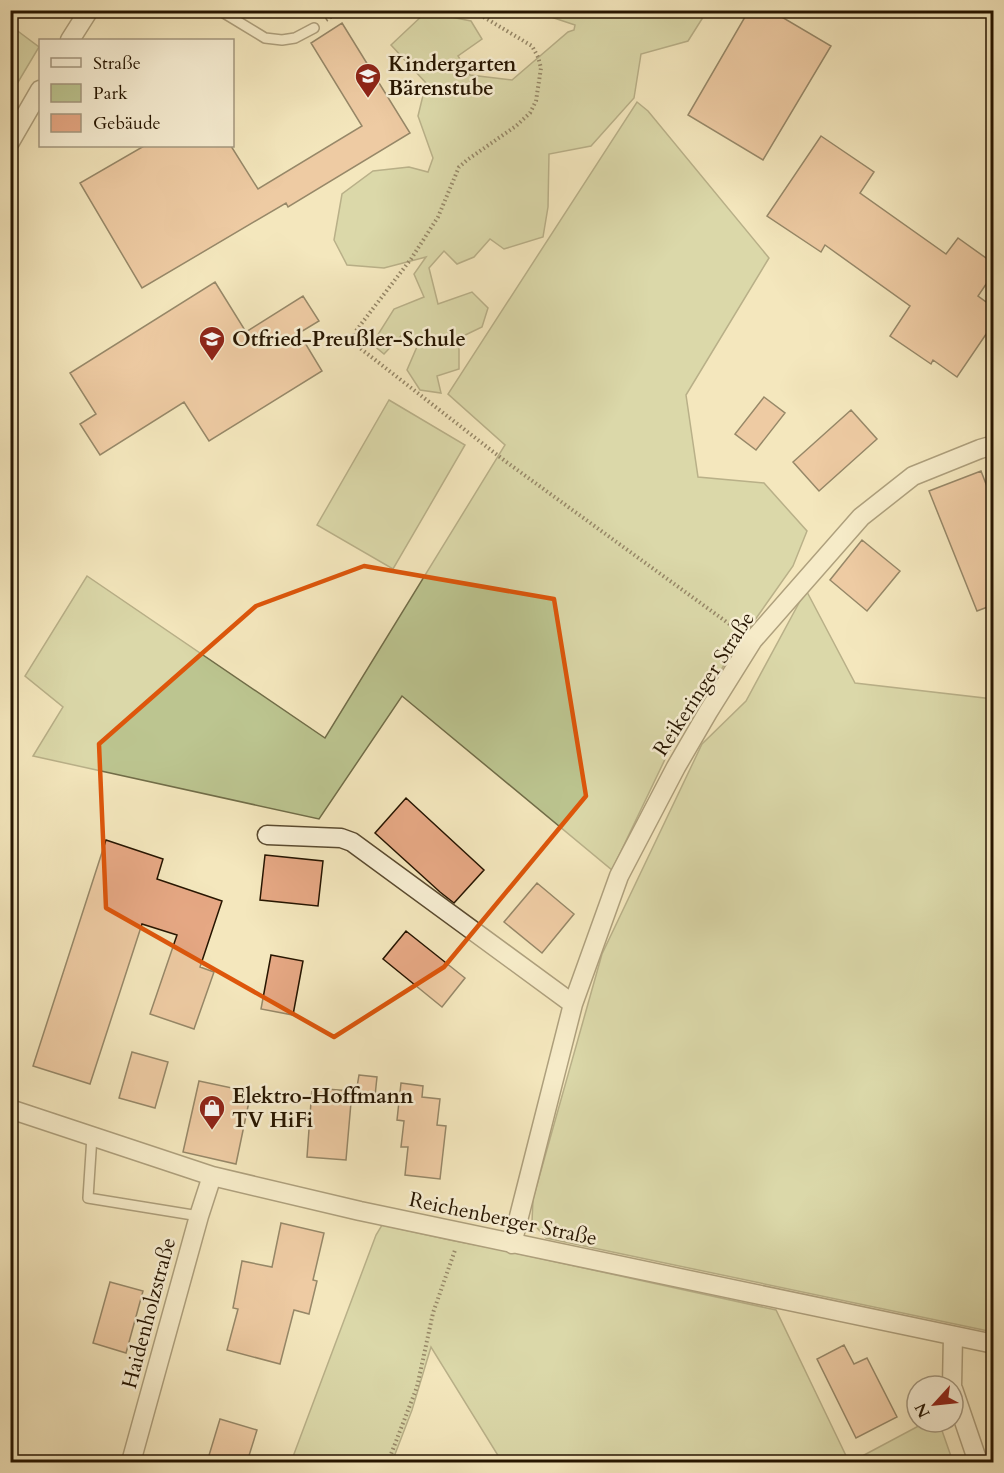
<svg xmlns="http://www.w3.org/2000/svg" width="1004" height="1473" font-family="Cardo,serif">
<rect width="100%" height="100%" fill="#f4e7bd"/>
<filter id="stains"><feTurbulence type="fractalNoise" baseFrequency=".00333" numOctaves="4"/><feColorMatrix values="0 0 0 0 .2 0 0 0 0 .09 0 0 0 0 .02 0 0 0 .5 -.17"/></filter>
<radialGradient id="worn" r=".72"><stop offset=".6" stop-color="#630" stop-opacity="0"/><stop offset="1" stop-color="#630" stop-opacity=".3"/></radialGradient>
<path fill="#bcc590" stroke="#716d48" stroke-width="1.5" d="M 533,11 L 707,11 L 688,41 L 641,54 L 634,98 L 591,146 L 549,154 L 548,207 L 543,237 L 504,249 L 490,239 L 474,257 L 457,264 L 444,251 L 429,268 L 438,304 L 472,292 L 488,308 L 482,327 L 459,338 L 459,369 L 437,376 L 441,393 L 420,390 L 407,370 L 419,342 L 403,334 L 384,354 L 372,344 L 394,309 L 424,297 L 414,274 L 426,257 L 384,268 L 347,265 L 334,240 L 342,194 L 373,171 L 409,167 L 428,172 L 433,158 L 418,116 L 426,83 L 391,45 L 426,12 L 471,21 L 482,39 L 458,56 L 470,75 L 512,80 L 568,32 L 574,30 L 575,25 Z
M 11,26 L 39,47 L 11,94 Z
M 637,102 L 648,111 L 769,258 L 686,395 L 698,477 L 764,483 L 807,531 L 793,566 L 733,651 L 668,753 L 612,870 L 402,696 L 319,819 L 33,756 L 63,707 L 25,676 L 87,576 L 325,738 L 505,445 L 448,394 Z
M 389,400 L 465,445 L 393,569 L 317,525 Z
M 806,590 L 855,683 L 993,699 L 993,1332 L 546,1238 L 532,1222 L 533,1199 L 602,954 L 702,744 L 746,701 Z
M 382,1225 L 450,1240 L 497,1249 L 776,1310 L 849,1462 L 502,1462 L 431,1347 L 412,1410 L 392,1462 L 291,1462 L 376,1235 Z
M 926,1422 L 939,1422 L 953,1462 L 851,1462 Z"/>
<path fill="#e6a884" stroke="#261500" stroke-width="1.5" d="M 749,10 L 770,10 L 831,46 L 763,160 L 688,115 Z
M 342,23 L 410,133 L 288,207 L 286,203 L 142,288 L 80,183 L 144,146 L 231,146 L 258,189 L 362,126 L 311,43 Z
M 821,136 L 874,172 L 860,193 L 946,254 L 958,238 L 993,263 L 993,274 L 978,296 L 993,307 L 993,324 L 957,377 L 933,360 L 931,364 L 890,336 L 910,306 L 825,245 L 821,252 L 767,216 Z
M 215,282 L 246,332 L 303,296 L 319,321 L 299,333 L 322,371 L 209,441 L 184,402 L 100,455 L 80,424 L 96,414 L 70,373 Z
M 764,397 L 785,413 L 756,450 L 735,434 Z
M 851,410 L 877,439 L 819,491 L 793,462 Z
M 981,471 L 993,502 L 993,605 L 977,611 L 929,491 Z
M 862,540 L 900,571 L 867,611 L 830,580 Z
M 406,798 L 484,870 L 454,903 L 440,892 L 375,833 Z
M 106,840 L 163,859 L 157,879 L 222,901 L 200,967 L 214,972 L 194,1029 L 150,1014 L 177,935 L 142,924 L 90,1084 L 33,1066 Z
M 265,855 L 323,861 L 318,906 L 260,900 Z
M 537,883 L 574,914 L 542,953 L 504,922 Z
M 406,931 L 465,978 L 442,1007 L 383,959 Z
M 271,955 L 303,961 L 293,1015 L 261,1009 Z
M 132,1052 L 168,1062 L 155,1108 L 119,1098 Z
M 359,1075 L 377,1077 L 375,1096 L 356,1093 Z
M 199,1081 L 251,1092 L 236,1164 L 183,1152 Z
M 401,1083 L 423,1086 L 422,1097 L 440,1099 L 437,1125 L 446,1126 L 440,1179 L 405,1175 L 408,1147 L 401,1147 L 404,1121 L 397,1120 Z
M 312,1088 L 352,1091 L 346,1160 L 307,1157 Z
M 281,1223 L 324,1233 L 313,1280 L 317,1281 L 309,1314 L 294,1310 L 280,1364 L 227,1350 L 238,1309 L 233,1308 L 242,1261 L 272,1267 Z
M 110,1282 L 143,1291 L 126,1353 L 93,1343 Z
M 844,1345 L 854,1364 L 867,1358 L 897,1417 L 856,1438 L 817,1359 Z
M 220,1419 L 257,1430 L 247,1462 L 207,1462 Z"/>
<g fill="none" stroke-linecap="round" stroke-linejoin="round">
<g stroke="#5a4a2f" stroke-width="12">
<path id="lane" d="M 219,10 L 265,38 L 282,40 L 295,38 L 314,28
M 92,1136 L 88,1198 L 199,1216"/>
</g>
<g stroke="#5a4a2f" stroke-width="21">
<path id="street" d="M 70,40 L 89,10
M 10,142 L 40,90
M 267,835 L 341,838 L 352,842 L 573,1004
M 10,1109 L 212,1176 L 360,1211 L 994,1344
M 512,1244 L 573,1004 L 619,876 L 676,767 L 708,712 L 753,640 L 861,517 L 913,476 L 980,449 L 994,445
M 952,1386 L 953,1336
M 953,1389 L 978,1462
M 131,1462 L 199,1216 L 212,1176"/>
</g>
<path stroke="#261500" stroke-width="4" stroke-dasharray="1.5 3" stroke-linecap="butt" d="M 472,10 L 532,46 L 538,57 L 541,68 L 536,101 L 530,113 L 516,126 L 467,160 L 459,167 L 438,217 L 411,259 L 355,332 L 354,338 L 356,345 L 505,461 L 739,631
M 326,20 L 341,10
M 388,1462 L 417,1387 L 433,1313 L 455,1250"/>
<use href="#lane" stroke="#f8efd4" stroke-width="9"/>
<use href="#street" stroke="#f8efd4" stroke-width="18"/>
</g>
<path d="M0 0H1004V1473H0ZM 364,566 L 554,599 L 586,796 L 444,967 L 334,1037 L 106,908 L 99,744 L 256,606 Z" fill="#f4e7bd" fill-opacity=".55" fill-rule="evenodd"/>
<path fill="none" stroke="#de560b" stroke-width="4.5" stroke-linejoin="round" d="M 364,566 L 554,599 L 586,796 L 444,967 L 334,1037 L 106,908 L 99,744 L 256,606 Z"/>
<defs>
<g id="school-pin" transform="scale(1.35)"><path d="M0 17L-7.5 6A9.5 9.5 0 1 1 7.5 6Z" fill="#8f2418" stroke="#f8efd4"/><path d="M0-5L7-2L0 1L-7-2ZM-4 1L0 2.5L4 1V4Q0 6-4 4Z" fill="#fff"/></g>
<g id="shop-pin" transform="scale(1.35)"><path d="M0 17L-7.5 6A9.5 9.5 0 1 1 7.5 6Z" fill="#8f2418" stroke="#f8efd4"/><path d="M-5-2.5h2.3a2.7 3.5 0 0 1 5.4 0H5L5.5 6h-11ZM-1.5-2.5h3a1.5 2.3 0 0 0-3 0Z" fill="#fff"/></g>
</defs>
<g fill-rule="evenodd">
<use href="#school-pin" x="368" y="76"/>
<use href="#school-pin" x="212" y="339"/>
<use href="#shop-pin" x="212" y="1108"/>
</g>
<g text-anchor="middle" dominant-baseline="central" stroke-width="5" stroke-linejoin="round" paint-order="stroke">
<g font-size="21" font-weight="bold" fill="#261500" stroke="#f8efd4" text-anchor="start">
<text x="388" y="64">Kindergarten<tspan x="388" dy="24">Bärenstube</tspan></text>
<text x="232" y="339">Otfried-Preußler-Schule</text>
<text x="232" y="1096">Elektro-Hoffmann<tspan x="232" dy="24">TV HiFi</tspan></text>
</g>
<g font-size="21" fill="#261500" stroke="#f8efd4">
<text transform="translate(704 684) rotate(-57)">Reikeringer Straße</text>
<text transform="translate(503 1219) rotate(12)">Reichenberger Straße</text>
<text transform="translate(149 1313) rotate(-75)">Haidenholzstraße</text>
</g>
</g>
<rect width="1004" height="1473" fill="none" stroke="#f4e7bd" stroke-width="36"/>
<rect x="12" y="12" width="980" height="1449" fill="none" stroke="#261500" stroke-width="3"/>
<rect x="18" y="18" width="968" height="1437" fill="none" stroke="#261500" stroke-width="1.5"/>
<rect x="39" y="39" width="195" height="108" fill="#f8efd4" stroke="#a4987f" stroke-width="1.5"/>
<rect x="51" y="58" width="30" height="9" fill="#f8efd4" stroke="#a4987f" stroke-width="1.5"/>
<text x="93" y="69" font-size="18" fill="#261500">Straße</text>
<rect x="51" y="84" width="30" height="18" fill="#bcc590" stroke="#a4987f" stroke-width="1.5"/>
<text x="93" y="99" font-size="18" fill="#261500">Park</text>
<rect x="51" y="114" width="30" height="18" fill="#e6a884" stroke="#a4987f" stroke-width="1.5"/>
<text x="93" y="129" font-size="18" fill="#261500">Gebäude</text>
<g transform="translate(935 1404) rotate(243)"><circle r="28" fill="#f8efd4" stroke="#a4987f" stroke-width="1.5"/>
<path d="M0-4.5L10 22L0 15L-10 22Z" fill="#8f2418"/>
<text y="-9" font-size="16" font-weight="bold" text-anchor="middle" fill="#261500">N</text>
</g>
<rect width="100%" height="100%" filter="url(#stains)"/>
<rect width="100%" height="100%" fill="url(#worn)"/>
</svg>
